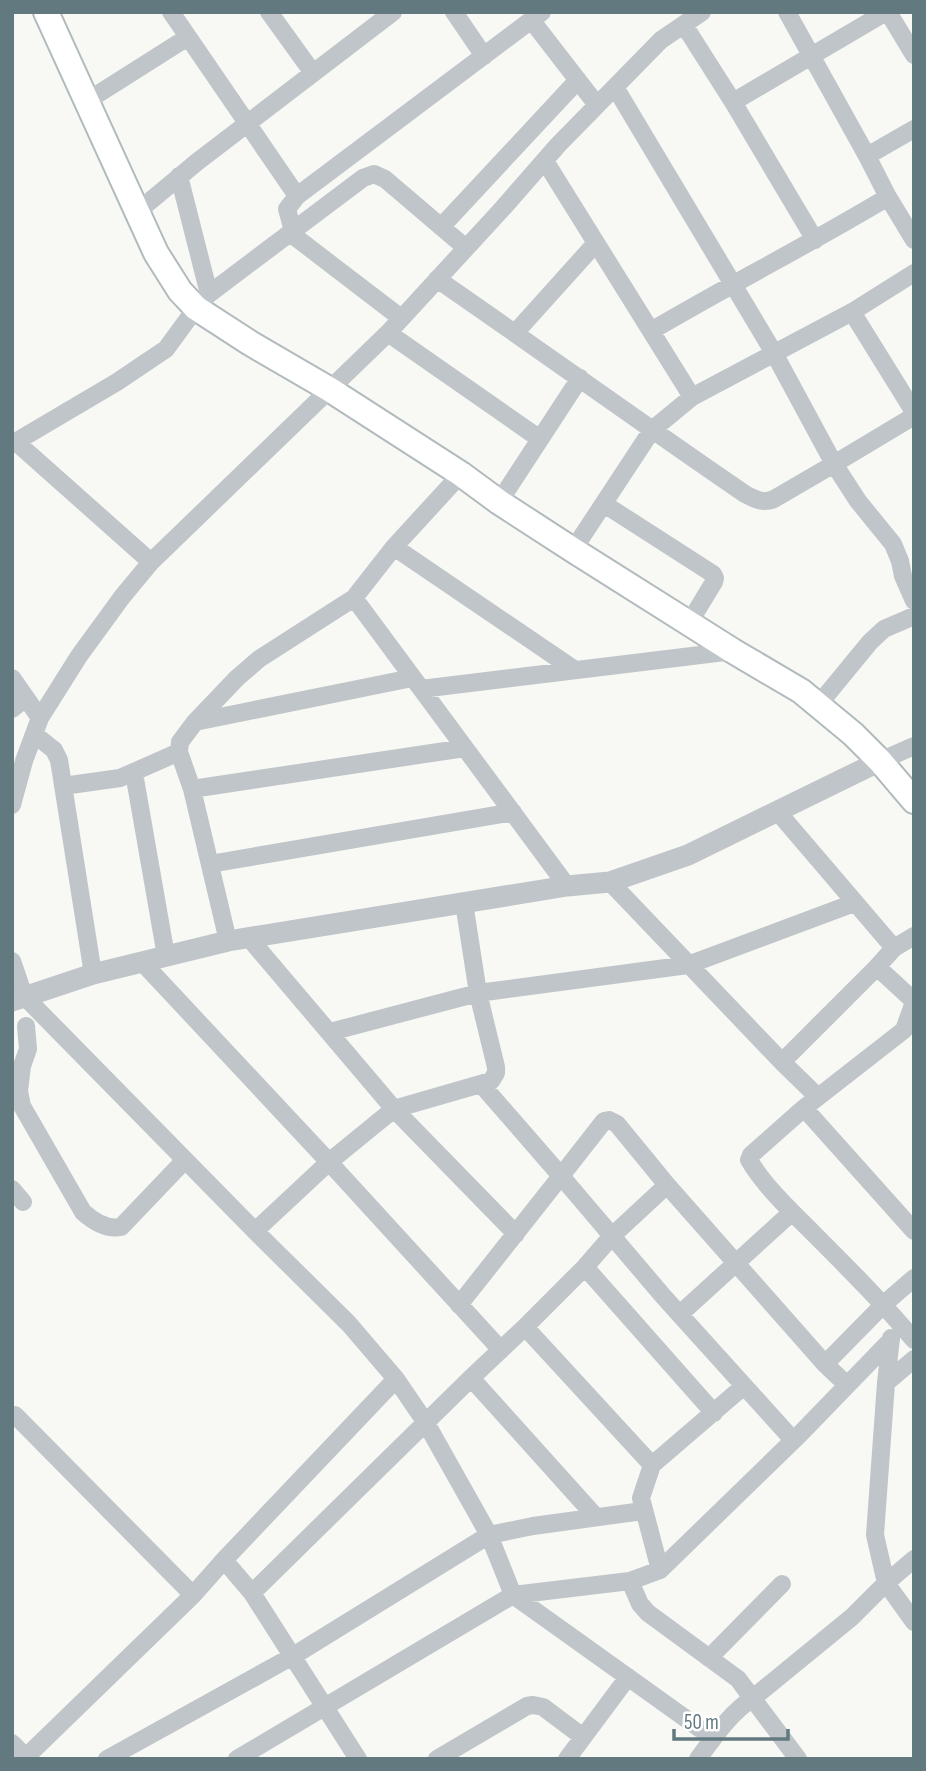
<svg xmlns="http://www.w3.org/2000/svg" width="926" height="1771" font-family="'Sofia Sans Condensed',sans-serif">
<rect width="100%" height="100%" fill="#f8f8f5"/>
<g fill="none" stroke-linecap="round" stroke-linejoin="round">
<g stroke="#b1babc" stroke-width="28">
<path id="secondary" d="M 46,12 L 156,253 L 180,291 L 196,308 L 250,343 L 329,389 L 461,474 L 499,502 L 573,550 L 733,651 L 801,691 L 853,734 L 880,761 L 914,801"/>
</g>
<path stroke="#bfc5c8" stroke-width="18" d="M 171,12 L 297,196
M 269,12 L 313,73
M 454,12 L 484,56
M 787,12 L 867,156 L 888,197 L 914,240
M 888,12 L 914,55
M 532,21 L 597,105
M 684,25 L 733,102 L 815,240
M 615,87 L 774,353 L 834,464 L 914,416
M 87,101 L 188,37
M 733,102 L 886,12
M 867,156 L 914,129
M 545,161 L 692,397
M 179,176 L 209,294
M 137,212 L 197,162 L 393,12
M 441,227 L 578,80
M 293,231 L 287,209 L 297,196 L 542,12
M 290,233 L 401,318
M 437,279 C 540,350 641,423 745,494 C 755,499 763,504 774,499 L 834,464 L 858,501 L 893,544 L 900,561 L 903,576 L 914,601
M 852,312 L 914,412
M 651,331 C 729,285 810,244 888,197
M 388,333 L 540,439
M 515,333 L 596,243
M 16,442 L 151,562
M 12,444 L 117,382 L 166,349 L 196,308 L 209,294 L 363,178 L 374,174 L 385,179 L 466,248
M 499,502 L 580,378
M 604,504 L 713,574 L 715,578 L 714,582 L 689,623
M 394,547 L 575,670
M 573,550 L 652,430 L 692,397 L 852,312 L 914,273
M 354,598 L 567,886
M 12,678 L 40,718
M 421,689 L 733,651
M 819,704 L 870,642 L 884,629 L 914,616
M 12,709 L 26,698
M 195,722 L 412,678
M 34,734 L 54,750 L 59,760 L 93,974
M 880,761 L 914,746
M 134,773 L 166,956
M 63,786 L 120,778 L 179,752
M 192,789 L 465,748
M 12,805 L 24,761 L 40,718 L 79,656 L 122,597 L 151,562 L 388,333 L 503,208 L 558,145 L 661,40 L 702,12
M 777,811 L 894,948
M 210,864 L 513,812
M 610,882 L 782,1062 L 818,1097
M 249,938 L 394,1109 L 516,1234
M 228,941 L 192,789 L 179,752 L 180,742 L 195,722 L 237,678 L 259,659 L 354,598 L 394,547 L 461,474
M 12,961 L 24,996 L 255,1231 L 349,1324 L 396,1379 L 426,1423 L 489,1535 L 513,1595 L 713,1738
M 142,962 L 329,1162 L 394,1109 L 491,1081 L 496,1073 L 496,1067 L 478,993 L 464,903
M 877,967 L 914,1001
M 914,1002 L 904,1030 L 804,1108 L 751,1155 L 749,1160 C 765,1187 791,1211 813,1233 C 848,1268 882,1302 914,1340
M 26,1026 L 28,1049 L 22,1066 L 19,1091 L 22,1106 L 83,1212 C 93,1221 106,1230 121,1227 L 185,1160
M 330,1032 L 478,993 L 688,965 L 854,903
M 782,1062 L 877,967 L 894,948 L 914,936
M 481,1084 L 561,1176 L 604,1121 L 609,1120 L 617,1124 L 667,1185 L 825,1364 L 847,1385
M 804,1108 L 914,1231
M 12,1189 L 23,1202
M 255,1231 L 329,1162 L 501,1350
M 585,1267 L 714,1413
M 459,1305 L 561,1176 L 663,1296 L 793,1440
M 680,1314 L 792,1212
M 525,1327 L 652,1465
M 891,1338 L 886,1383 L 875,1535 L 886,1583 L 914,1622
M 825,1364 L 884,1304 L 914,1278
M 471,1378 L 596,1517
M 886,1383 L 914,1359
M 15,1415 L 193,1595
M 224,1560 L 252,1593 L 358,1759
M 660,1570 L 641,1498 L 652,1465 L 744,1386
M 630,1581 L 640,1604 L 648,1613 L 738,1679 L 798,1759
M 252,1593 L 471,1378 L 525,1327 L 585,1267 L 612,1236 L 667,1185
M 709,1658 L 782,1584
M 12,1743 L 26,1757
M 28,1759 L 26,1757 L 193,1595 L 224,1560 L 396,1379
M 107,1759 L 293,1656 L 489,1535 L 533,1526 L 643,1511
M 237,1759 L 513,1595 L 630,1581 L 660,1570 L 800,1434 L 891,1340
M 437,1759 L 527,1706 L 533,1705 L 543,1707 L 583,1737
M 567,1759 L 628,1677
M 698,1759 C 714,1737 730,1713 753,1698 L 852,1617 L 886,1583 L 914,1559"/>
<path stroke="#bfc5c8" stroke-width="21" d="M 12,1001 L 93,974 L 228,941 L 567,886 L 610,882 L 688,855 L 880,761"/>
<use href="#secondary" stroke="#fff" stroke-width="24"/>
</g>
<rect width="926" height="1771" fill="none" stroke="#637980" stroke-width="28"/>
<path d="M674 1729v10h114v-10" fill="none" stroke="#637980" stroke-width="3.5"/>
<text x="684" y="1729" font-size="21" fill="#637980" stroke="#ffffff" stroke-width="5" paint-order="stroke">50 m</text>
</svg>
